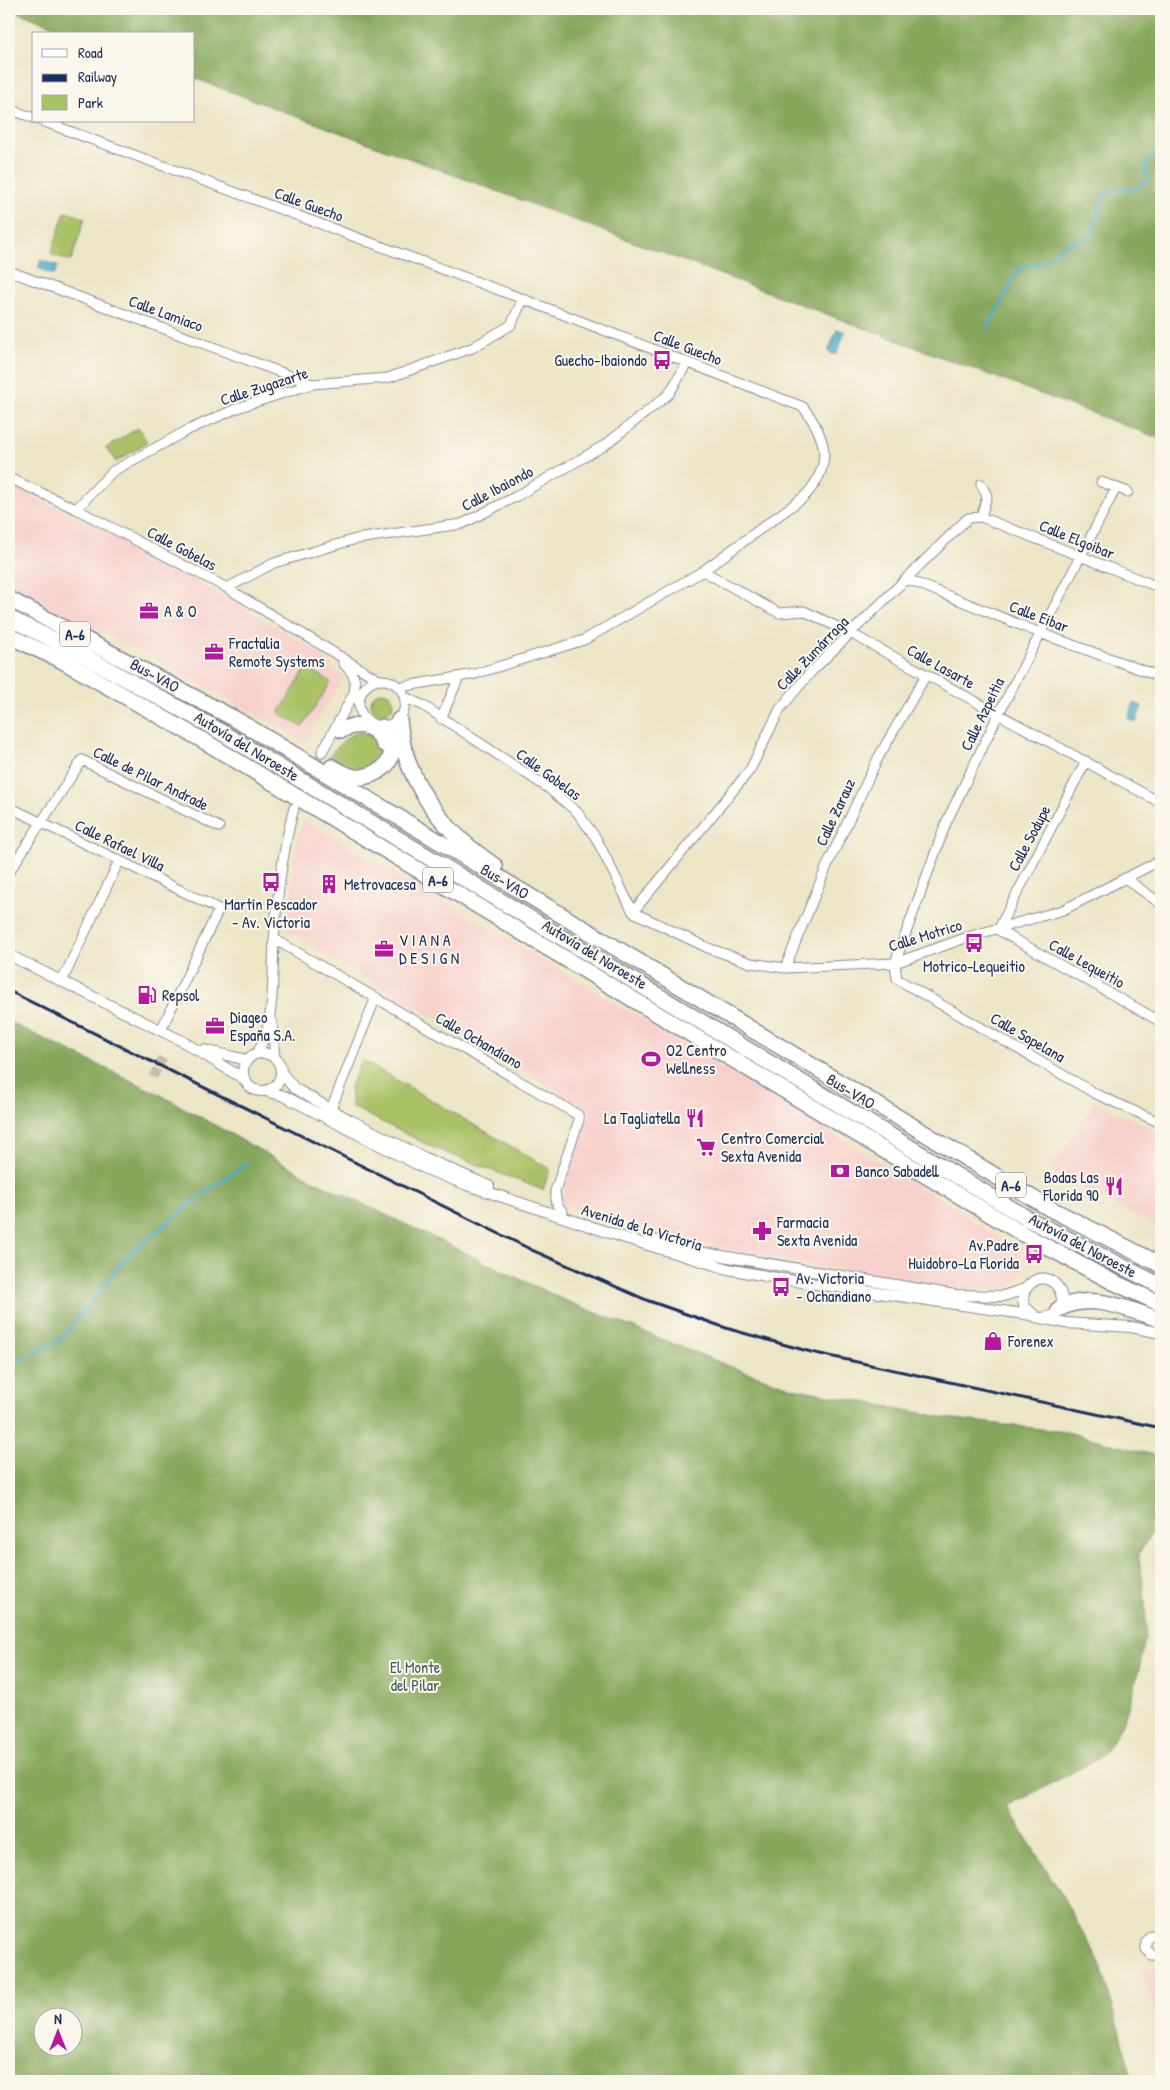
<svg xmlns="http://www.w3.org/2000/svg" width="1170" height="2090" font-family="'Patrick Hand',sans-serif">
<rect width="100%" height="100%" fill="#fbf7ec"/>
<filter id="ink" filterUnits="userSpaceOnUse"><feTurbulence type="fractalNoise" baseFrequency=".02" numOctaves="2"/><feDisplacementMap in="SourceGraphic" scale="10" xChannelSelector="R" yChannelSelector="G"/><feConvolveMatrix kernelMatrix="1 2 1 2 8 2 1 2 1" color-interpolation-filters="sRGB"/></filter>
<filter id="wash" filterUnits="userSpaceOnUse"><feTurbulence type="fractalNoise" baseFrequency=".0096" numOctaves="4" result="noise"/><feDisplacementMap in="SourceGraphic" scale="20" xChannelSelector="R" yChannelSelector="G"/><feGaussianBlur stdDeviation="1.12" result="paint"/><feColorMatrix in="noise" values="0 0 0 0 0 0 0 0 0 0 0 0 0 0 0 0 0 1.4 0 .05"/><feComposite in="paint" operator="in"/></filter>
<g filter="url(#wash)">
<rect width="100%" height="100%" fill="#ece5c6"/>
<path fill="#f7d0cb" d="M 9,485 L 130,542 L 310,647 L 343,677 L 305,742 L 148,655 L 9,587 Z
M 303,820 L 624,1008 L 964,1213 L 968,1218 L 1016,1248 L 1021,1254 L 1023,1269 L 1018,1278 L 1010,1286 L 1002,1289 L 979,1290 L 908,1281 L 734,1252 L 664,1234 L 600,1213 L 573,1209 L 563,1203 L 562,1199 L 590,1110 L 287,931 L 294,856 Z
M 1094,1102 L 1161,1132 L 1161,1229 L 1051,1171 Z
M 1143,1970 L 1161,1970 L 1161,2036 Z"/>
<path fill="#aac166" stroke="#627862" d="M 65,212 L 85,218 L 71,261 L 51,254 Z
M 138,428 L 147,442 L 116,462 L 106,448 Z
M 307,667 L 331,682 L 302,727 L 279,713 Z
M371 703a11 11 0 1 1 22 0a11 11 0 1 1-22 0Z
M 358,732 C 388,734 384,775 356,771 C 346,769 337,762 328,757 L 346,738 Z
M 362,1060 L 550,1169 L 543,1190 L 436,1149 L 352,1107 L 350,1087 Z"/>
<path fill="#87a75b" stroke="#516b5c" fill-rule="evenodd" d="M 9,9 L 1161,9 L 1161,439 L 194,78 L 194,34 L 74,34 Z
M 9,1022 L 159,1094 L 317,1182 L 564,1300 L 729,1366 L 793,1388 L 946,1418 L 1067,1432 L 1161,1457 L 1161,1516 L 1138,1556 C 1143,1575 1148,1619 1145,1639 C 1139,1675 1125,1738 1096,1760 L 1007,1807 L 1059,1890 L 1101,1965 L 1133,2081 L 9,2081 ZM 42,2018 L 72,2018 L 72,2048 L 42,2048 Z"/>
<path fill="#46aac6" stroke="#306c92" d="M 41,260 L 58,266 L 54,275 L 38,268 Z
M 837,329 L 845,332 L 836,355 L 828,352 Z
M 1134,703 L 1142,706 L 1136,722 L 1128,719 Z"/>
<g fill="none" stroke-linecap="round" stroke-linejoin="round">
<path stroke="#46aac6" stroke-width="3" d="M 987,330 L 1019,268 L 1047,261 L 1064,245 L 1085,240 C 1088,236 1093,231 1094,227 C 1098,215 1097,204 1107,194 C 1121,181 1130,201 1149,178 L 1145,172 L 1147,162 L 1161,150
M 9,1366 L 60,1340 L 128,1255 L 204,1193 L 247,1163"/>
</g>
</g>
<g filter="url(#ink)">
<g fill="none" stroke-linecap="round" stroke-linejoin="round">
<path stroke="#c2c1b1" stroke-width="9" stroke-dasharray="9 4.5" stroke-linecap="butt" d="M 297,801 L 322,752
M 153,1077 L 163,1058"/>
<g stroke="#848a92" stroke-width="11">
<path id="minor" d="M 9,109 L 34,118
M 42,121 L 523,299 L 803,407 C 828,439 833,466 804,497 L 703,571 L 584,640 L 475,674 L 400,687
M 9,271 L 312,384
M 9,478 L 76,509 L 227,588 L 379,680
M 1101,482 L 1128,492
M 981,484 L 987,496 L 981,517
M 1116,488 L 998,715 L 946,823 L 895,963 L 897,979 L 1096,1094 L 1161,1123
M 76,509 L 113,471 L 188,430 L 240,407 L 312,384 L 388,378 L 472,348 L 511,325 L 523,299
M 703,571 L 779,613 L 804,611 L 852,634 L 1161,803
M 907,579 L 1040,633 L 1161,677
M 227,588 L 274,563 L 356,539 L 462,524 L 515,497 L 605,445 L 669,394 L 687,363
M359 703a23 23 0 1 1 46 0a23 23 0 1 1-46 0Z
M 405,697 L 424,706 L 548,788 L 577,812 L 596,838 L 633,912
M 441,719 L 459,677
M 322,752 L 354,693 C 357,679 353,673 343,663
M 1086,761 L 998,930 L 1161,1022
M 9,807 L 219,909 L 161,1030
M 9,872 L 82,760 L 219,827
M 1125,878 L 1161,904
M 633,912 L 750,770 L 780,709 L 810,673 L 968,518 L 981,517 L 1161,588
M 633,912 L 708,948 L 751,963 L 785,968 L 895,963 L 971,936 L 1063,910 L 1161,860
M 274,939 L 578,1115 L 579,1120 L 555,1191 L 557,1205 L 563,1212
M 785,968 L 826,868 L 878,758 L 926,675
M 62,981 L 119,861
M 272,1021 L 275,1058
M 257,1053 C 276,1022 272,977 274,941 C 277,896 282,852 294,808
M 331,1109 L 376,997
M 1161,1936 L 1151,1935 L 1146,1941 L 1146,1949 L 1152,1955 L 1161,1955"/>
</g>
<g stroke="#848a92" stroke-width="12">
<path id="tertiary" d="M 9,955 L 182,1041 L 244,1079
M 204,1050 L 247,1060
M243 1072a19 19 0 1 1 38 0a19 19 0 1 1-38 0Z
M 281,1072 L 294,1088 L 348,1119 L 425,1158 L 489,1186
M 266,1091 L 284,1096 L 426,1169 L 467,1185 L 625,1238 L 728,1269 L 782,1279 L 1031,1315
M 650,1239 L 704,1253 L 955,1295 L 1003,1296 L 1025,1289
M 1042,1318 C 1081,1314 1055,1262 1030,1284 C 1023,1290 1022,1298 1024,1306 L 1036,1317 L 1066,1323 L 1131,1327 L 1161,1333"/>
</g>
<g stroke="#848a92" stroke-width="18">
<path id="motorway" d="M 9,599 L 235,719 L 1049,1208 L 1161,1265
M 9,618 L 70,648 L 211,726 L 1030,1220 L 1161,1286
M 9,636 L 61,660 L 204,741 L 1023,1234 L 1111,1281 L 1161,1304
M 399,720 C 404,782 444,833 495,866
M 342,730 C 359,722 376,724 384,744
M 332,767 C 339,771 346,775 354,777 C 362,778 369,776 377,772 C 397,761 394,743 382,727
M 1059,1309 C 1091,1291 1129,1310 1161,1320"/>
</g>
<use href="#minor" stroke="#fff" stroke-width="9"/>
<use href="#tertiary" stroke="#fff" stroke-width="10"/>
<use href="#motorway" stroke="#fff" stroke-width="15"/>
<path stroke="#1b2f5e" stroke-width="3" d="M 9,991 L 532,1250 L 649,1301 L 729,1329 L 811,1352 L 1161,1428"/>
</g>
</g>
<defs>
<g id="bus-bare" transform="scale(1.5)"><path d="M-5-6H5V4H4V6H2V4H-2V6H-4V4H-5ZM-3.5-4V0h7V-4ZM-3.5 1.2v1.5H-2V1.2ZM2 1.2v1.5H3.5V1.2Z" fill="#b5179e" stroke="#fbf7ec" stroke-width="2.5" paint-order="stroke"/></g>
<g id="office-bare" transform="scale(1.5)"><path d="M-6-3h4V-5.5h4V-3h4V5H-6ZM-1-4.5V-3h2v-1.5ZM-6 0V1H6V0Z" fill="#b5179e" stroke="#fbf7ec" stroke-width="2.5" paint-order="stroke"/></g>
<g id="building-bare" transform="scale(1.5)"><path d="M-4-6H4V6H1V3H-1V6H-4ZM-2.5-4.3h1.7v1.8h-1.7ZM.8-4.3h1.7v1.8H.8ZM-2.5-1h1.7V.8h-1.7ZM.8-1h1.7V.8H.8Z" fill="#b5179e" stroke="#fbf7ec" stroke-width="2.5" paint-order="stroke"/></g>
<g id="fuel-bare" transform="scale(1.5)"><path d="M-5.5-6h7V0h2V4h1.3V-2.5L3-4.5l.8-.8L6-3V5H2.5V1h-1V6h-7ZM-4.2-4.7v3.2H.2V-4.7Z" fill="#b5179e" stroke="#fbf7ec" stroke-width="2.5" paint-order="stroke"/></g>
<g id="stadium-bare" transform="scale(1.5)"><path d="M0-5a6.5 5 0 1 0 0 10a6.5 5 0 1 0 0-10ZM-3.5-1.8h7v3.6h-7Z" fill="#b5179e" stroke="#fbf7ec" stroke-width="2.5" paint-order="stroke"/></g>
<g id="restaurant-bare" transform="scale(1.5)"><path d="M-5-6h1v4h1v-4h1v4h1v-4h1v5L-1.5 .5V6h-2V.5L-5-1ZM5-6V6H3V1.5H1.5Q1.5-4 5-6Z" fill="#b5179e" stroke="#fbf7ec" stroke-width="2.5" paint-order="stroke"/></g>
<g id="supermarket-bare" transform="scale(1.5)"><path d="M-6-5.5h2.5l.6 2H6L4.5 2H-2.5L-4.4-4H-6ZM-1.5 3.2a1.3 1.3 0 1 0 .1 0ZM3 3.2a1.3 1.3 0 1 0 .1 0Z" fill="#b5179e" stroke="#fbf7ec" stroke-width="2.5" paint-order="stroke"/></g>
<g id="bank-bare" transform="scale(1.5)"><path d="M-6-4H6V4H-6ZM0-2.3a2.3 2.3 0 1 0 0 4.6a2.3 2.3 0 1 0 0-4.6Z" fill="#b5179e" stroke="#fbf7ec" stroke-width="2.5" paint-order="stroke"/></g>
<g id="pharmacy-bare" transform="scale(1.5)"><path d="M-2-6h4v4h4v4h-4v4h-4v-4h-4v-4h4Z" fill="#b5179e" stroke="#fbf7ec" stroke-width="2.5" paint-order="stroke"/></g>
<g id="shop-bare" transform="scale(1.5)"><path d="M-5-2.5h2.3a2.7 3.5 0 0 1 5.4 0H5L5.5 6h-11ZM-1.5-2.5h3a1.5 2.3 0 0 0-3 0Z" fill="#b5179e" stroke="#fbf7ec" stroke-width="2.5" paint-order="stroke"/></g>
</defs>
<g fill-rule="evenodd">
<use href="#bus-bare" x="662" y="360"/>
<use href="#office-bare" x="149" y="611"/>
<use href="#office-bare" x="214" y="652"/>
<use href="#bus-bare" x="271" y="882"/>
<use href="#building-bare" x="329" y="884"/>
<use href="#bus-bare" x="974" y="943"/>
<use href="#office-bare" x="384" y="949"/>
<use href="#fuel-bare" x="147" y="995"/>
<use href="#office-bare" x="215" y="1026"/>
<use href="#stadium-bare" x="651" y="1059"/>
<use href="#restaurant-bare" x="695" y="1118"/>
<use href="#supermarket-bare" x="706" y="1147"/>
<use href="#bank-bare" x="840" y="1171"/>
<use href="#restaurant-bare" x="1114" y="1186"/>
<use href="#pharmacy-bare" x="762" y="1231"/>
<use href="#bus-bare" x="1034" y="1254"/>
<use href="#bus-bare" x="781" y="1287"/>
<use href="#shop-bare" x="993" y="1341"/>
</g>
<g text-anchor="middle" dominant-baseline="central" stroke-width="4" stroke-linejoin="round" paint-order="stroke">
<g fill="#fbf7ec" stroke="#5e6b89" stroke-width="1">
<rect x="60" y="621.5" width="30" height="25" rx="4"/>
<rect x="423" y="867.5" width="30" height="25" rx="4"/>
<rect x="996" y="1172.5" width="30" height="25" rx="4"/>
</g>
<g font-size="15" font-weight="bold" fill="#1b2f5e">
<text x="75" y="634">A-6</text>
<text x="438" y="880">A-6</text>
<text x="1011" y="1185">A-6</text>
</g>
<g font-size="16" fill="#1b2f5e" stroke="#fbf7ec">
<text transform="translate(309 204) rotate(20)">Calle Guecho</text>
<text transform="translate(166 313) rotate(20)">Calle Lamiaco</text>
<text transform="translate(688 347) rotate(21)">Calle Guecho</text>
<text transform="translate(264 386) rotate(-18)">Calle Zugazarte</text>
<text transform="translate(497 488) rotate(-28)">Calle Ibaiondo</text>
<text transform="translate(1077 539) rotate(22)">Calle Elgoibar</text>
<text transform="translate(182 548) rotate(28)">Calle Gobelas</text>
<text transform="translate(1039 616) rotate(21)">Calle Eibar</text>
<text transform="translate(812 653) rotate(-46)">Calle Zumárraga</text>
<text transform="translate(941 666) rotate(29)">Calle Lasarte</text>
<text transform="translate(155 675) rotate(29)">Bus-VAO</text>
<text transform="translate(982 714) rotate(-64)">Calle Azpeitia</text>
<text transform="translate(247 746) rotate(31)">Autovía del Noroeste</text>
<text transform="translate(549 774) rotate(36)">Calle Gobelas</text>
<text transform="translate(151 778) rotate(26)">Calle de Pilar Andrade</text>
<text transform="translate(835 812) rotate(-65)">Calle Zarauz</text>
<text transform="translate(1029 838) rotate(-62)">Calle Sodupe</text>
<text transform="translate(120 845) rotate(26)">Calle Rafael Villa</text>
<text transform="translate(505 881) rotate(31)">Bus-VAO</text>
<text transform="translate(925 935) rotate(-17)">Calle Motrico</text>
<text transform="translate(595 954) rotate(31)">Autovía del Noroeste</text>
<text transform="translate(1087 963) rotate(29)">Calle Lequeitio</text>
<text transform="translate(1028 1037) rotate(30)">Calle Sopelana</text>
<text transform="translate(479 1040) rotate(30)">Calle Ochandiano</text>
<text transform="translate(851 1091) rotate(31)">Bus-VAO</text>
<text transform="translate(642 1227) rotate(17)">Avenida de la Victoria</text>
<text transform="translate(1083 1245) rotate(28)">Autovía del Noroeste</text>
</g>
<g font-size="16" fill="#1b2f5e" stroke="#fbf7ec" text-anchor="start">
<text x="647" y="360" text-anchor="end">Guecho-Ibaiondo</text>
<text x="164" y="611">A &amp; O</text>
<text x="229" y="643">Fractalia<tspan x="229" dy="18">Remote Systems</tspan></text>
<text x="344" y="884">Metrovacesa</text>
<text x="271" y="904" text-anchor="middle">Martín Pescador<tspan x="271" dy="18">- Av. Victoria</tspan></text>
<text x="399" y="940">V I A N A<tspan x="399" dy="18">D E S I G N</tspan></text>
<text x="974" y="966" text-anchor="middle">Motrico-Lequeitio</text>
<text x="162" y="995">Repsol</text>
<text x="230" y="1017">Diageo<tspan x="230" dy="18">España S.A.</tspan></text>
<text x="666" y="1050">O2 Centro<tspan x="666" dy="18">Wellness</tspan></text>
<text x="680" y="1118" text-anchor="end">La Tagliatella</text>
<text x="721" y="1138">Centro Comercial<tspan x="721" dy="18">Sexta Avenida</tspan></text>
<text x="855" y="1171">Banco Sabadell</text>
<text x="1099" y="1177" text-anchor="end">Bodas Las<tspan x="1099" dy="18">Florida 90</tspan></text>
<text x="777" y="1222">Farmacia<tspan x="777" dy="18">Sexta Avenida</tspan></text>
<text x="1019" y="1245" text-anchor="end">Av.Padre<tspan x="1019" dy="18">Huidobro-La Florida</tspan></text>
<text x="796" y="1278">Av. Victoria<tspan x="796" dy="18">- Ochandiano</tspan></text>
<text x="1008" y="1341">Forenex</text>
</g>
<g font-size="16" fill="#465b60" stroke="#fbf7ec">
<text x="415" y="1667">El Monte<tspan x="415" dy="18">del Pilar</tspan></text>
</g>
</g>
<rect width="1170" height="2090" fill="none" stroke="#fbf7ec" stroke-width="30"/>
<rect x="32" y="32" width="162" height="90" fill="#fbf7ec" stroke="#a1a7b3"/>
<rect x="42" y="49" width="25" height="8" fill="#ffffff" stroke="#a1a7b3"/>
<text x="78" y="58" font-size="15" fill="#1b2f5e">Road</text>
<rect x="42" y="74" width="25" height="8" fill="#1b2f5e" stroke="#a1a7b3"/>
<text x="78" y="82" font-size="15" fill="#1b2f5e">Railway</text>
<rect x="42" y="95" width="25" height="15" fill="#aac166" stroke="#a1a7b3"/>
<text x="78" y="108" font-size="15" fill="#1b2f5e">Park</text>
<g transform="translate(58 2032)"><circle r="24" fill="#fbf7ec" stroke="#a1a7b3"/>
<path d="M0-4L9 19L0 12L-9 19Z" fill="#b5179e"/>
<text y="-8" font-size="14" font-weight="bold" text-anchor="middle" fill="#1b2f5e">N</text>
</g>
</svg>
